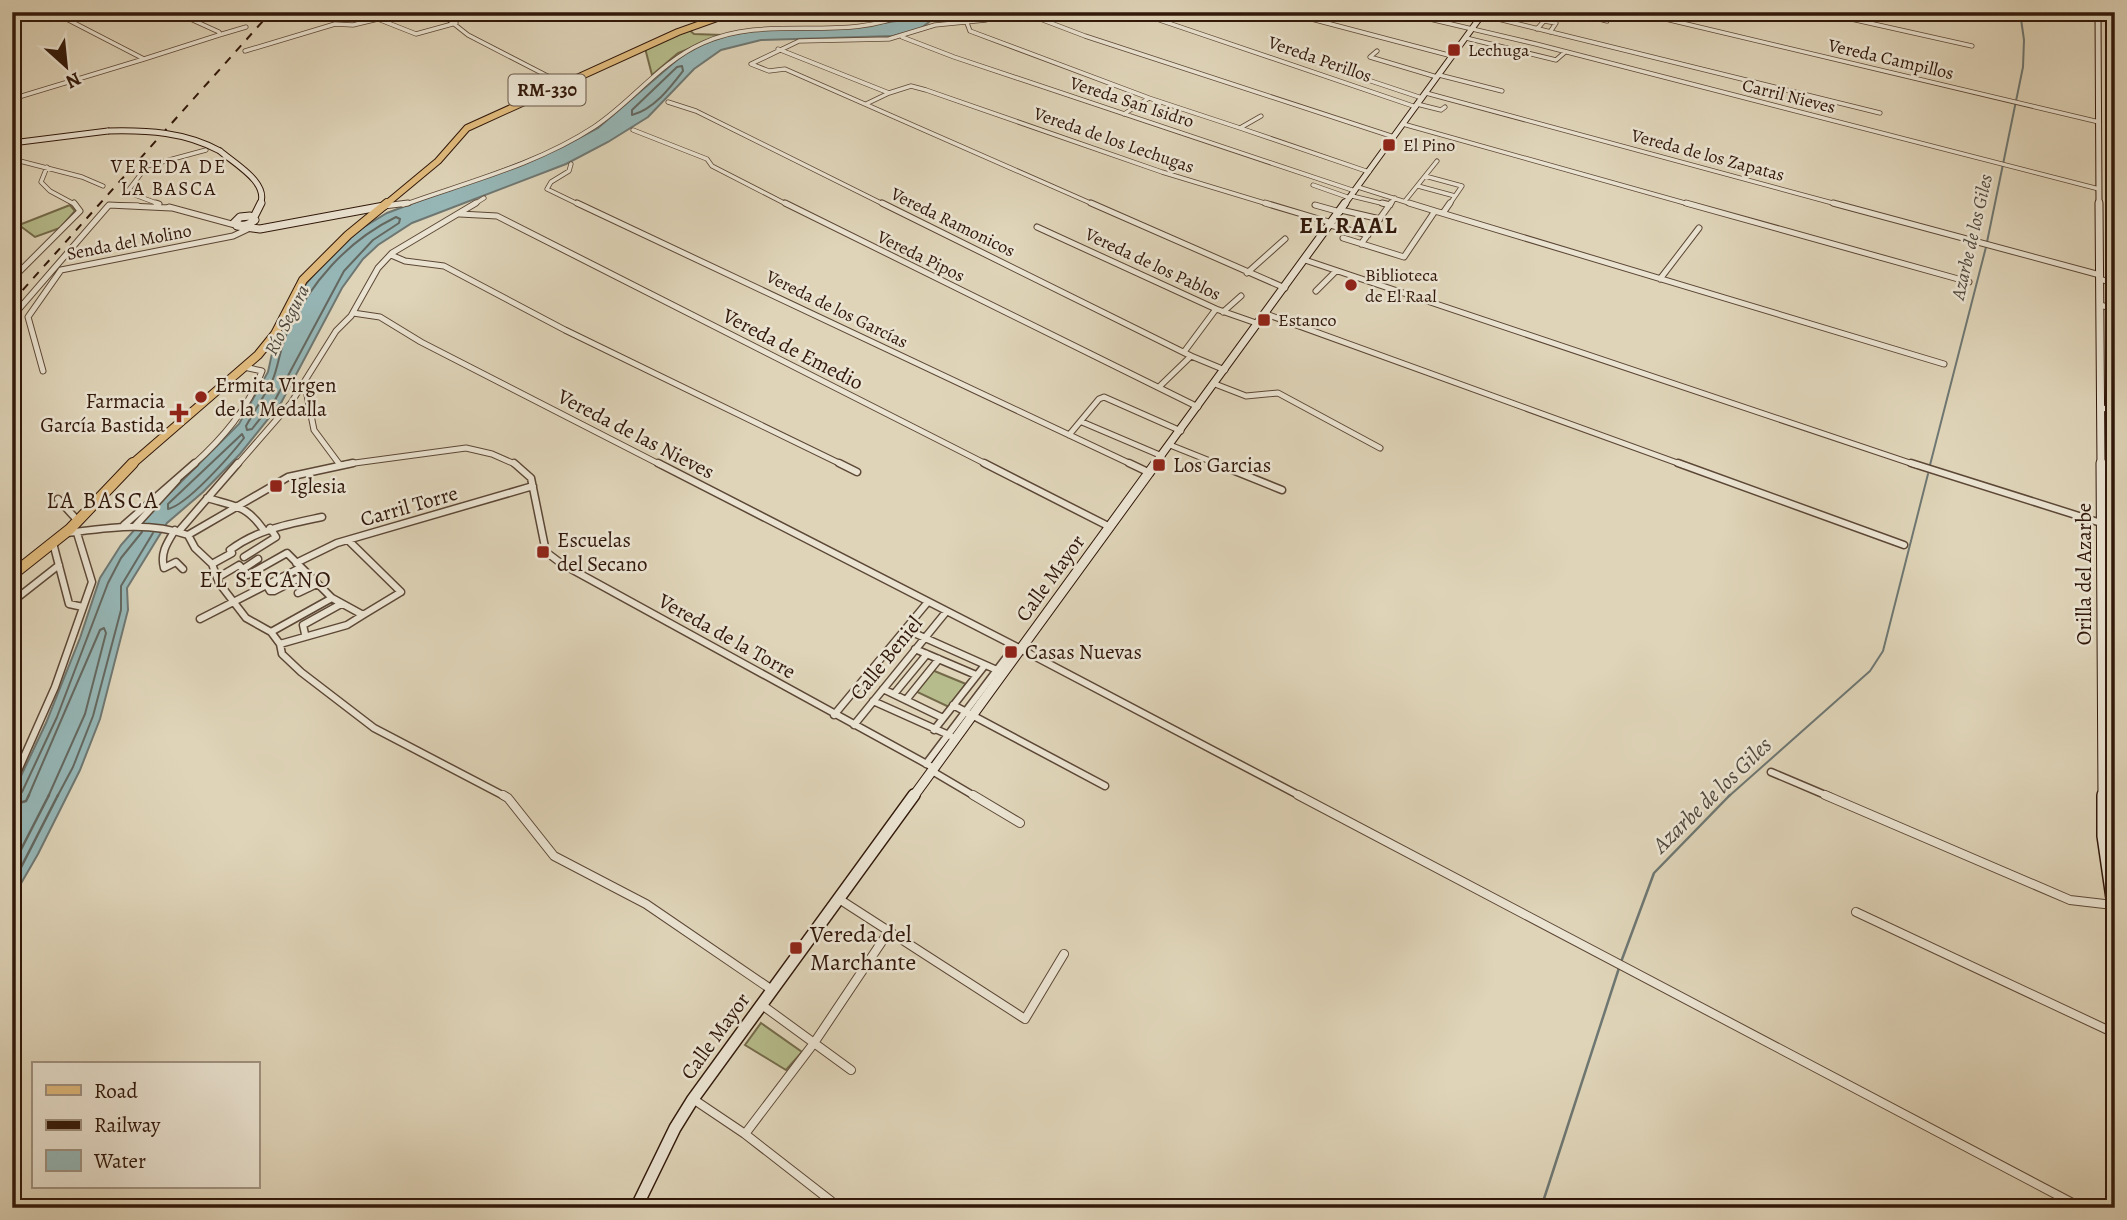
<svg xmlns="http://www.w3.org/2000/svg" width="2127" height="1220" font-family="Alegreya,serif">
<rect width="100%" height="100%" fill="#dfd4b8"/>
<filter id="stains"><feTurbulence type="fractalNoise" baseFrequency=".00286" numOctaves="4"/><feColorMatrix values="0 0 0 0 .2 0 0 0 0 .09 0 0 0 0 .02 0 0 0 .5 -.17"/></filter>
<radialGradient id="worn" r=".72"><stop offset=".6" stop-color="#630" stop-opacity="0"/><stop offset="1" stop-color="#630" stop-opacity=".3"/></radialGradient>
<path fill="#b6bc8b" stroke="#746a4a" stroke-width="2" d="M 688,29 L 694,34 L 723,35 L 678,53 L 652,75 L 645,48 Z
M 70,205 L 75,211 L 60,228 L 35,237 L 19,225 Z
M 932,670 L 966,684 L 949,707 L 915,691 Z
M 761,1023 L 802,1052 L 786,1070 L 745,1045 Z"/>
<path fill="#96b7b7" stroke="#6e7772" stroke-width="2" d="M 915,12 L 942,12 L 920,29 L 893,36 L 761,40 L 721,50 L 694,69 L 648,117 L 608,142 L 566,164 L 412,223 L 378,245 L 363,259 L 342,288 L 281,403 L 240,454 L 203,492 L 167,523 L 127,588 L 128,610 L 100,719 L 80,770 L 38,854 L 12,899 L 12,795 L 46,723 L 80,638 L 100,578 L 121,545 L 144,519 L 239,424 L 268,372 L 273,349 L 305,285 L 327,259 L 359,230 L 387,213 L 562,147 L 598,128 L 691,48 L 729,35 L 758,30 L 851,28 L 896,21 Z"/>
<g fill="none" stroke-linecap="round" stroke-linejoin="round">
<path stroke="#646860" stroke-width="2" d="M 682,66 L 683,71 C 670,88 654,109 632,115 L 632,110 L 677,67 Z
M 396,217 L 400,219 L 399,223 L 373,240 L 344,271 L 275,400 L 252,429 L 247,430 L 246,426 C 255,410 265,395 273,379 C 279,364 280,348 287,333 C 310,283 347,241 396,217 Z
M 242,434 L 244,438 C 231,455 187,505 168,509 L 168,504 Z
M 12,796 L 22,792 L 57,717 L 108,583 L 121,558 L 142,532
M 28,797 L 100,630 L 104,628 L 106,633 L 85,714 L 48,797
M 57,797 L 73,767 L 93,716 L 121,610 L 121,586 L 153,533"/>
<path stroke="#646860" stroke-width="2.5" d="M 12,805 L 26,801 L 29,795
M 12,867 L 49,795
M 12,885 L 58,795"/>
<path stroke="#6e7772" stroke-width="2" d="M 1987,242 L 2023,67 L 2024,40 L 2020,12
M 1930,465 L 1986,247
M 1728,797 L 1870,671 L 1883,651 L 1928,474"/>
<path stroke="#6e7772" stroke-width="2.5" d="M 1621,962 L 1654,873 L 1730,795
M 1541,1208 L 1619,968"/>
<g stroke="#5c4736" stroke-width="5">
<path id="street-far3" d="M 53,12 L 144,59 L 219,35 L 219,32 L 175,12
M 439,12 L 468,35 L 563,84
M 1007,12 L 986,20 L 935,25 L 889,39 L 799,41 L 751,64 L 769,71 L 785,69 L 1095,205
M 1022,12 L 1085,36 L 1394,137
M 1136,12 L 1416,107
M 1285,12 L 1452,56
M 1400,12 L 1536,44 L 2099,189
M 1573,12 L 1607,21
M 1636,12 L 2099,122
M 1820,12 L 1972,46
M 2073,12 L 2098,16
M 1482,15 L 1880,113
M 967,23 L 970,31 L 1149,98
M 1537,29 L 1544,21 L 1556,23 L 1550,32
M 219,35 L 246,27
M 902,37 L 954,57 L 1355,191
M 1466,38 L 1556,60 L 1564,53
M 778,49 L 889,93 L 866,104
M 245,51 L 335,24 L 353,25 L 378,19 L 416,34 L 456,23
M 1377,51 L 1370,57 L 1437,77
M 1439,75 L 1502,91
M 1359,77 L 1422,98
M 889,93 L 911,86 L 926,90 L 1162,172 L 1271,205
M 1426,93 L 1840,205
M 12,99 L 144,59
M 668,102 L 696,111 L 885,205
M 1417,104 L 1441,110 L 1445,107
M 1124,114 L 1149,98 L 1240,128
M 1261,116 L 1240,128 L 1369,172
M 1403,124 L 1692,205
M 633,130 L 707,159 L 712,166 L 788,205
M 12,159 L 82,177 L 103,186
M 571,164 L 569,171 L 551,182 L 547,189 L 580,205
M 47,167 L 41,182 L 50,191 L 76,205
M 1425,176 L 1462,186 L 1449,205
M 1313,185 L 1350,198
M 1418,186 L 1455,196
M 1358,187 L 1415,205
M 1352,196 L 1389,205
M 1405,201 L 1437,161
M 159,204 L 127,192 L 147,166 L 206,150
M 114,205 L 138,205
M 403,205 C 467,182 536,165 594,127 C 632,102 660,62 703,43 C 769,13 845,44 910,12
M 473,205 L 484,198
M 1390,205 L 1395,198"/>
</g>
<g stroke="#5c4736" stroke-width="7">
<path id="street-far2" d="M 156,203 L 159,204
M 577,203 L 1133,465
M 785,203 L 1198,407
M 882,203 L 1191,356 L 1225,370
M 1091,203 L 1285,288
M 1265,203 L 1332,223
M 1382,203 L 1390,205
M 1686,203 L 1969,282
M 1833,203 L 2100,275
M 1315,205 L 1340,212
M 384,206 L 408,203
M 169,207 L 235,225
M 1341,210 L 1380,219
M 1435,211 L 1944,364
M 1443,213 L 1450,203
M 460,214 L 497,216 L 988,465
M 1330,225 L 1368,235
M 1037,227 L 1216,309 L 1259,324
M 1343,238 L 1404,257 L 1435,211 L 1409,203
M 1361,244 L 1391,203
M 391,255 L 405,261 L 444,266 L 565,330 L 843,465
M 1305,260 L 1916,465
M 1247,273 L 1285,239
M 12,279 L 80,211 L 74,203
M 1660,279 L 1699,228
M 2100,279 L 2115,284
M 1316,291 L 1336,271
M 2100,305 L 2115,309
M 1223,312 L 1241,296
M 353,313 L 380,317 L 421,342 L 661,465
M 1266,314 L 1683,465
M 12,317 L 109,205 L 171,208
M 1184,352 L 1216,309
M 43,371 L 28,317 L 61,270 L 233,236 L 250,228
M 1215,384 L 1246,396 L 1278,393 L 1380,448
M 305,385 L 314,430 L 340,465
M 1159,387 L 1191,356
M 2101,407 L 2115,413
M 1082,422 L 1162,456
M 1069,435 L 1099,399 L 1104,397 L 1181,431
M 1170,445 L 1220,465
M 193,465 C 223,438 248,409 262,371 L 244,367
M 237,465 L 291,403 L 336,331 L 351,316 L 378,268 L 392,253 L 476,203
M 340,465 L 466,448 L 492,454 L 517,465"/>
</g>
<g stroke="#5c4736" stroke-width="9">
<path id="street-far1" d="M 514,463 L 531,478 L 546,552 L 562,564 L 934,768
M 658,463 L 1015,646 L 1302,797
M 839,463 L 857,472
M 984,463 L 1110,527
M 1129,463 L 1150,473
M 1215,463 L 1282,490
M 1678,463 L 1904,545
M 1911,463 L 2101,523
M 207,498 C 234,506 246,505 263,529
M 58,499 L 78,521
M 124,525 L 195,463
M 136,525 L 177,480
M 175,530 C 167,543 160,553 164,568 L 176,562 L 183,569
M 179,531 L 238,463
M 66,533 C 108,528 147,521 188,535 L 288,477 L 353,463
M 188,535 L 195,548 L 212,564 L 219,583 L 246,618 L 271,632 L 280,644 L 282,654 L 301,672 L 374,728 L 506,797
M 348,540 L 401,592 L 363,615
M 53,543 L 69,604 L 83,607
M 244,557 L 276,537 L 270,528
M 296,563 L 337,543 L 533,486
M 212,564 L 232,553 L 230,550 C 258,529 289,524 322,517
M 243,569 L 258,559
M 217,578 L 239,565 L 248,575 L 287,553 L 332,598 L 363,615 L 347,625 L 280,644
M 266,584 L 270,591 L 274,591 L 307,574
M 298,593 L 317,584
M 12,602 L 59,565
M 200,619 L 300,568
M 905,629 L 999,671
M 271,632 L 332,598
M 305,634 L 303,625 L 341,604
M 915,649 L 976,675
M 883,689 L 943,718
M 894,694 L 927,654
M 906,700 L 939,659
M 873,701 L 951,736
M 953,705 L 1105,786
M 834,715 L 927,603
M 854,725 L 946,612
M 934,730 L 985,665
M 926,764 L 1015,646
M 932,771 L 976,797
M 1771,772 L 1830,797
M 12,784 L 55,687 L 92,582 L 77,533"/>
</g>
<g stroke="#5c4736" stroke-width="10">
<path id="street" d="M 503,795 L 508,798 L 554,856 L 646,904 L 772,990
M 973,795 L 1020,823
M 1298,795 L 2082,1208
M 1825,795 L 2070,900 L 2113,905
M 839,899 L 1025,1019 L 1064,954
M 1856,912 L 2112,1032
M 762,1005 L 851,1070
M 693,1099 L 745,1134 L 831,1201
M 745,1134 L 814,1043 L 889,931"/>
</g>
<g stroke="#31180a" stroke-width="7">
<path id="secondary-far3" d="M 2098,12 L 2099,205
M 12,143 L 108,131
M 220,151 C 235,164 270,183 260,205
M 1344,205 L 1484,12"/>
</g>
<g stroke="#31180a" stroke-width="9">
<path id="secondary-far2" d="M 2099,203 L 2101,465
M 250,216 L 255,220 C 249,225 241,227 234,223 L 240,217 Z
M 254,217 L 261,203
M 237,226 L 260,229 L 384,206
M 1154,465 L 1345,203"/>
</g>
<g stroke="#31180a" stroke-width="11">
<path id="secondary-far1" d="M 2101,463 L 2103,797
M 913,797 L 1156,463"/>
</g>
<g stroke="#31180a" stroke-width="14">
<path id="secondary" d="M 2103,795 L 2103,836 L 2114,912 L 2112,983 L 2115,1135
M 636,1208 L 675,1128 L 693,1099 L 914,795"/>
</g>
<g stroke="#31180a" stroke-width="8">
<path id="primary-far2" d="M 385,205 L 438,161 L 467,128 L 678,32 L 734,12"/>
</g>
<g stroke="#31180a" stroke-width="10">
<path id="primary-far1" d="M 131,465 L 258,355 L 275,334 L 303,280 L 348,235 L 387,203"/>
</g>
<g stroke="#31180a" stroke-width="12">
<path id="primary" d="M 12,575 L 70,529 L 133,463"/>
</g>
<use href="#street-far3" stroke="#eae3d1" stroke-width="3.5"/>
<use href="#street-far2" stroke="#eae3d1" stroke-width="5"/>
<use href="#street-far1" stroke="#eae3d1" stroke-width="6"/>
<use href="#street" stroke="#eae3d1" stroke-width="8"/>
<use href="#secondary-far3" stroke="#eae3d1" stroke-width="5"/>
<use href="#secondary-far2" stroke="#eae3d1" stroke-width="7"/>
<use href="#secondary-far1" stroke="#eae3d1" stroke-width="9"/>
<use href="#secondary" stroke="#eae3d1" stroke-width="11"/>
<use href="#primary-far2" stroke="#e0ba7c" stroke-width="6"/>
<use href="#primary-far1" stroke="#e0ba7c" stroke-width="8"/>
<use href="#primary" stroke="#e0ba7c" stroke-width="10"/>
<path stroke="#31180a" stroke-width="2" stroke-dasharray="8 8" stroke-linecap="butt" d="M 12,302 L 271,12"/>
<g stroke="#31180a" stroke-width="7" stroke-linecap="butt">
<path id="secondary-bridge" d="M 108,131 C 148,130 185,132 220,151"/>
</g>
<use href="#secondary-bridge" stroke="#eae3d1" stroke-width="5"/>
</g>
<g fill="#8f2418" stroke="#eae3d1" stroke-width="2.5">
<rect x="1447" y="43" width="14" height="14" rx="3.5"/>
<rect x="1382" y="138" width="14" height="14" rx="3.5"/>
<circle cx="1351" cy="285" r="7"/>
<rect x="1257" y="313" width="14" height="14" rx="3.5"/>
<circle cx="201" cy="397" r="7"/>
<path d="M175.5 402.5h7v7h7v7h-7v7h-7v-7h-7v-7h7z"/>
<rect x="1152" y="458" width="14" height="14" rx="3.5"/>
<rect x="269" y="479" width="14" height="14" rx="3.5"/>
<rect x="536" y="545" width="14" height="14" rx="3.5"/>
<rect x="1004" y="645" width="14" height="14" rx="3.5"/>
<rect x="789" y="941" width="14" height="14" rx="3.5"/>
</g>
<g text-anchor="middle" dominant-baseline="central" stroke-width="5" stroke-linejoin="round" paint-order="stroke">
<g font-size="18" fill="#31180a" stroke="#eae3d1" text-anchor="start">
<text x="1468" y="50">Lechuga</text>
<text x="1403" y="145">El Pino</text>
<text x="1365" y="275">Biblioteca<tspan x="1365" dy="21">de El Raal</tspan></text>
<text x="1278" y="320">Estanco</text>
</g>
<g font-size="18" fill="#31180a" stroke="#eae3d1">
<text transform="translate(1320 59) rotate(19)">Vereda Perillos</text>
<text transform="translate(1891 59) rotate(13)">Vereda Campillos</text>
<text transform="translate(1789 96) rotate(14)">Carril Nieves</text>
<text transform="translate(1132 102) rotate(18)">Vereda San Isidro</text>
<text transform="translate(1114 140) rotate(19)">Vereda de los Lechugas</text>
<text transform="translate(1708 155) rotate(15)">Vereda de los Zapatas</text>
<text transform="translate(953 222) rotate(26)">Vereda Ramonicos</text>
<text transform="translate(129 242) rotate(-11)">Senda del Molino</text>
<text transform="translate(921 256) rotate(26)">Vereda Pipos</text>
<text transform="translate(1153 264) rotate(25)">Vereda de los Pablos</text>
<text transform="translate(837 309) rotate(26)">Vereda de los Garcías</text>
</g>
<rect fill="#eae3d1" stroke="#685546" stroke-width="2" x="508.5" y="74.5" width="77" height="31" rx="5"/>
<g font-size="19" font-weight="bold" fill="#31180a">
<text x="547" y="90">RM-330</text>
</g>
<g font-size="19" letter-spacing="2" fill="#31180a" stroke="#eae3d1">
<text x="169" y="167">VEREDA DE<tspan x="169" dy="22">LA BASCA</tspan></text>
</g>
<g font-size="19" font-style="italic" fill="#4f483e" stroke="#eae3d1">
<text transform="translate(1972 237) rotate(-77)">Azarbe de los Giles</text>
<text transform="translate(287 320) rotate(-63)">Río Segura</text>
</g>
<g font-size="21" fill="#31180a" stroke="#eae3d1">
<text transform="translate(793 349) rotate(27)">Vereda de Emedio</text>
<text transform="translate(636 434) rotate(27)">Vereda de las Nieves</text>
<text transform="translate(409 506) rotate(-16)">Carril Torre</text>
<text transform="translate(2084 574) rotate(-90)">Orilla del Azarbe</text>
<text transform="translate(1050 578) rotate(-54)">Calle Mayor</text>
<text transform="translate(727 636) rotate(29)">Vereda de la Torre</text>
<text transform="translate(886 658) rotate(-51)">Calle Beniel</text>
<text transform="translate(715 1036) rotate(-54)">Calle Mayor</text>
</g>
<g font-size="21" fill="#31180a" stroke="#eae3d1" text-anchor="start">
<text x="215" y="385">Ermita Virgen<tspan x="215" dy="24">de la Medalla</tspan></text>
<text x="165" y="401" text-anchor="end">Farmacia<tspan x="165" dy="24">García Bastida</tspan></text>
<text x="1173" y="465">Los Garcias</text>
<text x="290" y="486">Iglesia</text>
<text x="557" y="540">Escuelas<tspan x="557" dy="24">del Secano</tspan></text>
<text x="1025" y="652">Casas Nuevas</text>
</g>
<g font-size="23" font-weight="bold" letter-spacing="2" fill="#31180a" stroke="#eae3d1">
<text x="1349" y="225">EL RAAL</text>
</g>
<g font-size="23" letter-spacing="2" fill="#31180a" stroke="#eae3d1">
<text x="103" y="500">LA BASCA</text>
<text x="266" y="579">EL SECANO</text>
</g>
<g font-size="23" font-style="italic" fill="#4f483e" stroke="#eae3d1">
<text transform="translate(1712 795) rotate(-44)">Azarbe de los Giles</text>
</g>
<g font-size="24" fill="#31180a" stroke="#eae3d1" text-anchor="start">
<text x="810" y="934">Vereda del<tspan x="810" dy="28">Marchante</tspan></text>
</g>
</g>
<rect width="2127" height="1220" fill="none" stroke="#dfd4b8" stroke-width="42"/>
<rect x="14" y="14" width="2099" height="1192" fill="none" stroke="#31180a" stroke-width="3.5"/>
<rect x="21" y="21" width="2085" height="1178" fill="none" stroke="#31180a" stroke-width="2"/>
<rect x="32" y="1062" width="228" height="126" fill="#eae3d1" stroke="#a09281" stroke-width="2"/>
<rect x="46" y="1085" width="35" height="10" fill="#e0ba7c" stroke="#a09281" stroke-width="2"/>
<text x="94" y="1098" font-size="21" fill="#31180a">Road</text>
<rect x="46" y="1120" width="35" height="10" fill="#31180a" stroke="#a09281" stroke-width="2"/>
<text x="94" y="1132" font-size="21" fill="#31180a">Railway</text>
<rect x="46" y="1150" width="35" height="21" fill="#96b7b7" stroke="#a09281" stroke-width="2"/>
<text x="94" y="1168" font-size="21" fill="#31180a">Water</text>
<g transform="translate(66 66) rotate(153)" stroke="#eae3d1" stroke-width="5" paint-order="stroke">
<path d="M0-5L12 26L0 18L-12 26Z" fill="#31180a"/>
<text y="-10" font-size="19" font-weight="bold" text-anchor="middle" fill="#31180a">N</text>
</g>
<rect width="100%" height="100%" filter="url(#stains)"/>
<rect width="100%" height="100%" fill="url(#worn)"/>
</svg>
